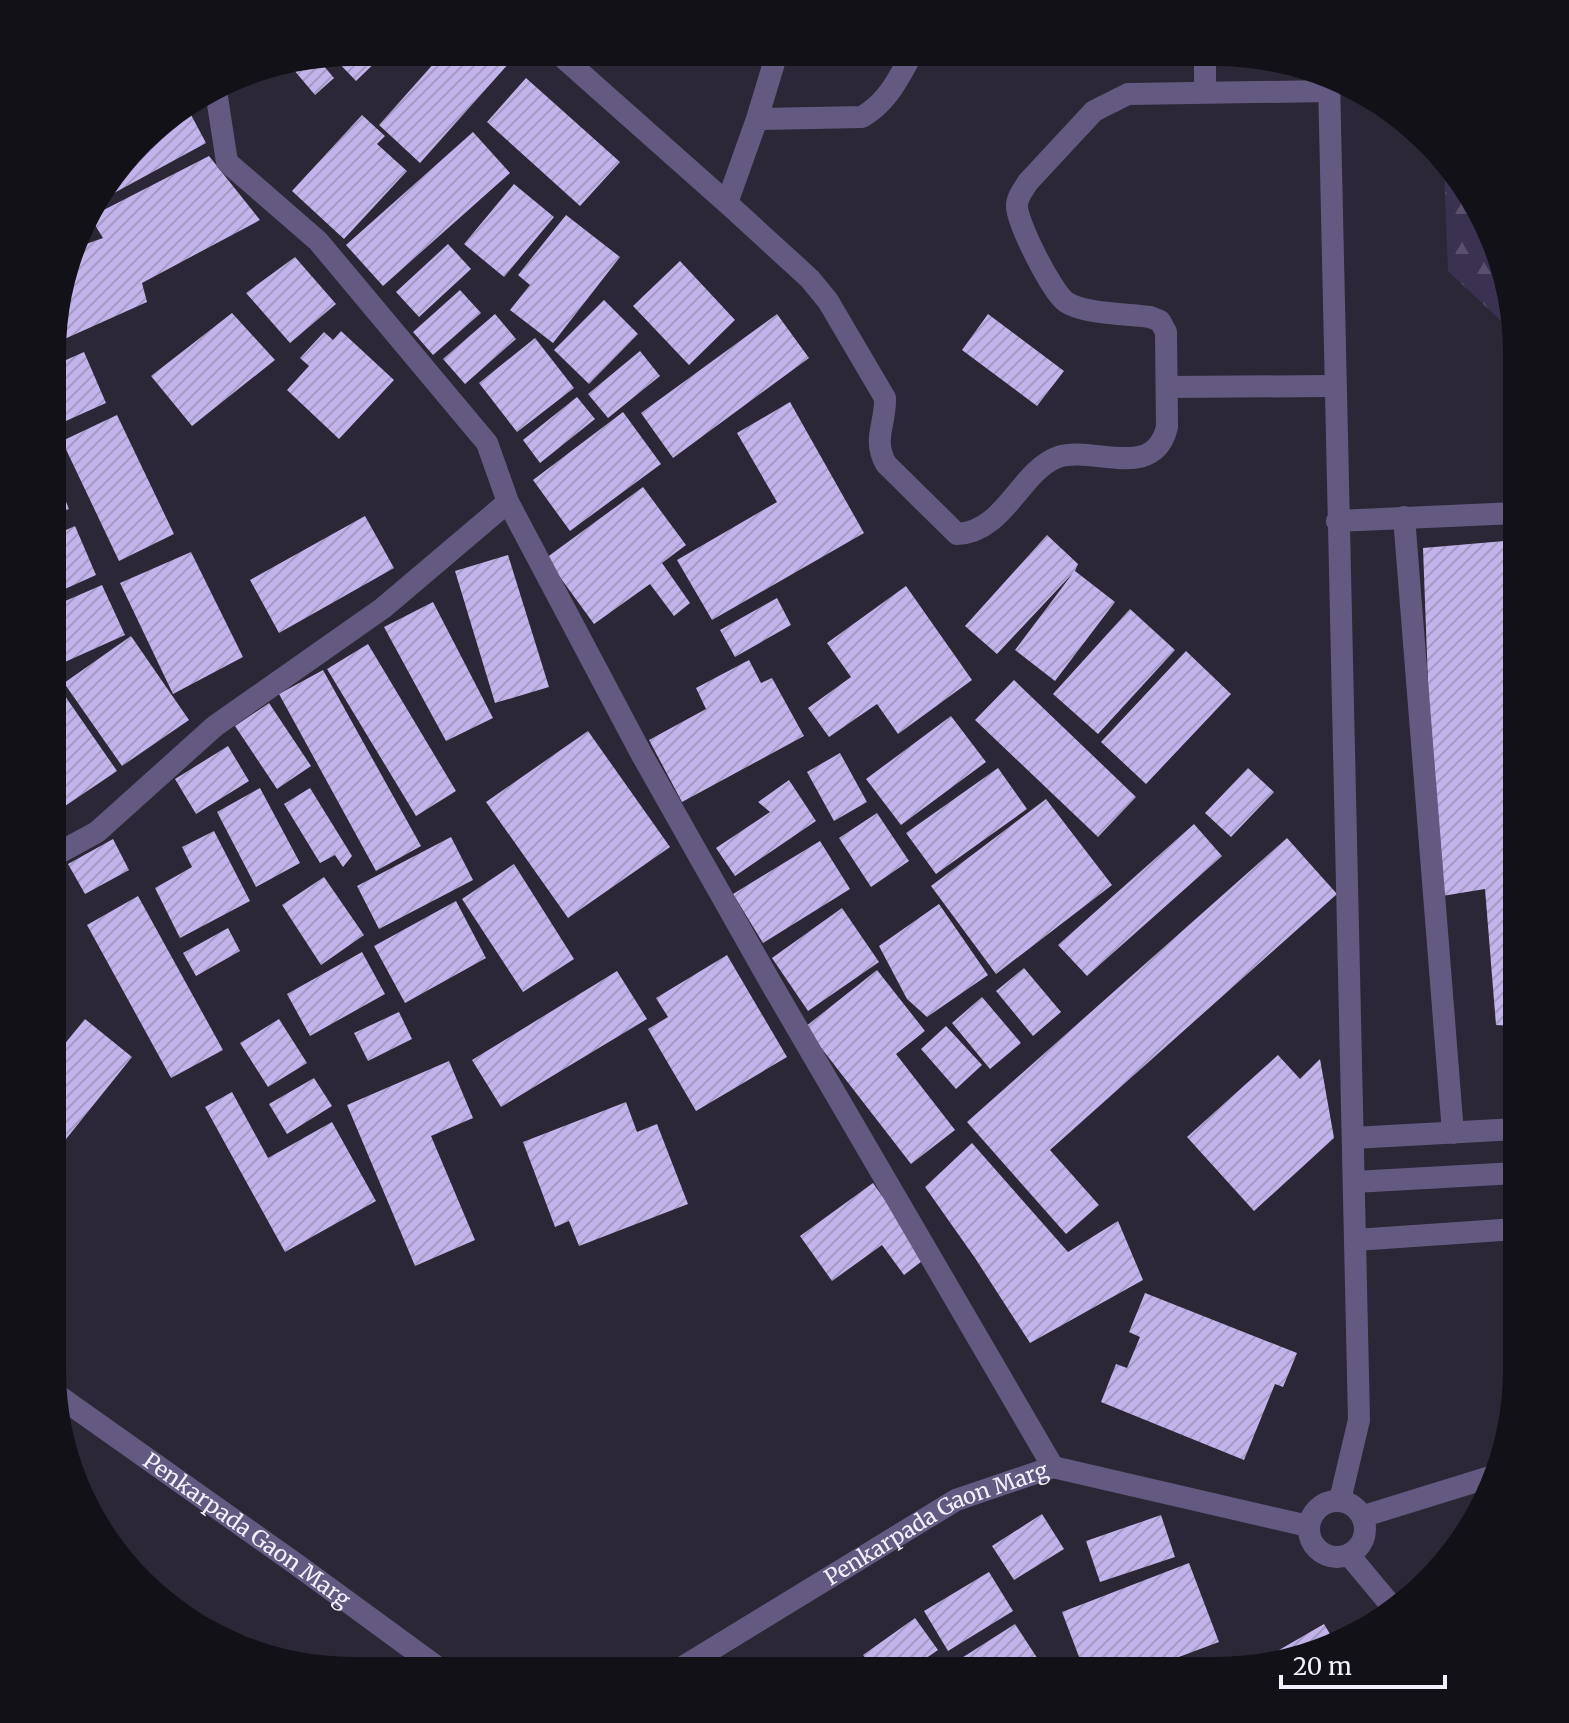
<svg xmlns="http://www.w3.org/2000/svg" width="1569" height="1723" font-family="Merriweather,serif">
<defs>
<pattern id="forest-firs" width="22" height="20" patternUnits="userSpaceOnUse" patternTransform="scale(2)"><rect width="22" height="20" fill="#3b3252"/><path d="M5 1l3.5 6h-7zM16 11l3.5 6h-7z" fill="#58506c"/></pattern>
<pattern id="building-hatch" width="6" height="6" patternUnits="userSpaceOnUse" patternTransform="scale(2)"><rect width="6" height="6" fill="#c2b4eb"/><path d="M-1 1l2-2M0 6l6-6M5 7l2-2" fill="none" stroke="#a499c3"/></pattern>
</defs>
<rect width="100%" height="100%" fill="#2b2736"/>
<path fill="url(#forest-firs)" d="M 1444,165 L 1466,186 L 1501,257 L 1516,335 L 1448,271 Z"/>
<path fill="url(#building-hatch)" d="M 353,52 L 386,52 L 356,81 L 332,56 Z
M 444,52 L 519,52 L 420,163 L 379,125 Z
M 317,58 L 334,78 L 315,95 L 288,63 Z
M 526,78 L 620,162 L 580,206 L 487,122 Z
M 189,111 L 206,143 L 92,205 L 151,132 Z
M 362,115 L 385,136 L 377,144 L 407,171 L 344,239 L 292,191 Z
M 473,132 L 510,173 L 383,286 L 346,245 Z
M 209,156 L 260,220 L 142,283 L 147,302 L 60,341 L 58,336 L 58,295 L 75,248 L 103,238 L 90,217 Z
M 514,184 L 554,217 L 504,277 L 464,244 Z
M 566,215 L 620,257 L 553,343 L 510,310 L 530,285 L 518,275 Z
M 448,244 L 471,269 L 419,317 L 396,292 Z
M 295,257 L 336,304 L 290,343 L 246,293 Z
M 680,261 L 735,320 L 689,365 L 633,306 Z
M 460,290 L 481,313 L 433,355 L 413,332 Z
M 604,300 L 638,334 L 589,384 L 554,350 Z
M 232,313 L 275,360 L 192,426 L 151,376 Z
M 495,314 L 516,339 L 465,384 L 443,359 Z
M 777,314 L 809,358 L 673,458 L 641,413 Z
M 988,314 L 1064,371 L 1037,406 L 962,350 Z
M 341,331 L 394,380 L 339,439 L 287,390 L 309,366 L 300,358 L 324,332 L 333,340 Z
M 535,338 L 574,388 L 517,432 L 479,383 Z
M 640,351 L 660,376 L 608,418 L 588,394 Z
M 84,352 L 106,403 L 57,425 L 57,364 Z
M 577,397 L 595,419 L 540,463 L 523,440 Z
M 790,402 L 864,533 L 712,620 L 677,560 L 777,502 L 737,433 Z
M 623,412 L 661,464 L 570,531 L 533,480 Z
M 117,415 L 174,534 L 119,561 L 62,441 Z
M 57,480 L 69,509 L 57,514 Z
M 643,487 L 686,545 L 662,563 L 690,603 L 674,616 L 650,584 L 594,624 L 546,558 Z
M 365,516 L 394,568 L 279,633 L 250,580 Z
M 75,526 L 96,575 L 56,593 L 57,534 Z
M 1047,535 L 1078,564 L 1075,571 L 1115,602 L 1055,681 L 1015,650 L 1073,573 L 997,654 L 965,626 Z
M 1516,540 L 1516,1026 L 1496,1025 L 1485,889 L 1436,897 L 1423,548 Z
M 191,552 L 243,657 L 173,694 L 120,583 Z
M 508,555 L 549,687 L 495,703 L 455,571 Z
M 102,585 L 125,635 L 56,666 L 56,605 Z
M 906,586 L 972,680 L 898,734 L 877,704 L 829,737 L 808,708 L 851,677 L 827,643 Z
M 777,598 L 791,625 L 735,657 L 720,630 Z
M 433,602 L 493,718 L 446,741 L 384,627 Z
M 1130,609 L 1175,650 L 1098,734 L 1053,694 Z
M 131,636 L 189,720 L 122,766 L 64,683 Z
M 368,644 L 456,791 L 416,816 L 327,669 Z
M 1186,651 L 1231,694 L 1146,784 L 1101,742 Z
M 749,660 L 761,683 L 772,678 L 804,736 L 682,802 L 649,740 L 706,709 L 696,688 Z
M 323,670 L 421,846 L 376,871 L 279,694 Z
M 1014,680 L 1136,797 L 1098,837 L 975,720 Z
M 56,683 L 117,771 L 65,806 L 55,792 Z
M 269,703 L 311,766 L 277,789 L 235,726 Z
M 951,716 L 986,762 L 901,825 L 866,779 Z
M 588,731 L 670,847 L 568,918 L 486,802 Z
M 228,746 L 249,781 L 196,814 L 175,779 Z
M 840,753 L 867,802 L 834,821 L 807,772 Z
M 998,768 L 1027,809 L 936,874 L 906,833 Z
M 1248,768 L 1274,792 L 1231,837 L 1205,813 Z
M 789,780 L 816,821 L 735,876 L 716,848 L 770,812 L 758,802 Z
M 260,788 L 300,863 L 256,887 L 217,812 Z
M 310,788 L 352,856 L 343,867 L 335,855 L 320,863 L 284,804 Z
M 1046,799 L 1112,885 L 996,974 L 931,886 Z
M 877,813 L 909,861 L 871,887 L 839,838 Z
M 1194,824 L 1222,856 L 1087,976 L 1058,945 Z
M 214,831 L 250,901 L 180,938 L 155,888 L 192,867 L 182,847 Z
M 451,837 L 473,880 L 379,929 L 357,886 Z
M 1287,838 L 1337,894 L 1050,1150 L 1099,1205 L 1066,1234 L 967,1122 Z
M 113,839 L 129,870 L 85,894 L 68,864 Z
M 820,841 L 850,889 L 763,943 L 733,894 Z
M 514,864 L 574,959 L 523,992 L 462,899 Z
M 324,877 L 364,935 L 321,965 L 282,905 Z
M 138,896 L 223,1050 L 171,1078 L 87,925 Z
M 456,901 L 486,958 L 405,1003 L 374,946 Z
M 939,904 L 988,975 L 927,1017 L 907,999 L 879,946 Z
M 842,908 L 879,962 L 808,1011 L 772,958 Z
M 228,928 L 240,951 L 196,976 L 183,953 Z
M 362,952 L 385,994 L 310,1036 L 287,994 Z
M 727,955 L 787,1057 L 696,1111 L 648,1029 L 668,1017 L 656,998 Z
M 1024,968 L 1061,1012 L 1033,1036 L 996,991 Z
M 877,970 L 925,1031 L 896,1054 L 955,1130 L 911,1164 L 805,1027 Z
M 617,971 L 647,1019 L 501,1107 L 472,1060 Z
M 982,997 L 1021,1043 L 990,1069 L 952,1023 Z
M 399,1012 L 412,1039 L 368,1061 L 354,1033 Z
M 85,1019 L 132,1057 L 54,1154 L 54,1057 Z
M 279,1019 L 307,1063 L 268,1087 L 240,1043 Z
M 946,1026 L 982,1065 L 956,1089 L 921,1049 Z
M 1278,1055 L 1300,1079 L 1320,1059 L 1334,1138 L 1254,1211 L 1187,1137 Z
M 449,1061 L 473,1118 L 431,1136 L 475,1240 L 415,1266 L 347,1105 Z
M 314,1078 L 332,1106 L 287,1134 L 269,1104 Z
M 232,1092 L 268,1158 L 332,1122 L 376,1201 L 285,1252 L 205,1107 Z
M 626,1102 L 637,1132 L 657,1124 L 688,1204 L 579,1246 L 569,1221 L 555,1227 L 523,1142 Z
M 972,1143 L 1068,1252 L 1118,1221 L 1143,1280 L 1030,1343 L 975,1258 L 925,1187 Z
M 873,1183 L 926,1258 L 904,1275 L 882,1245 L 832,1281 L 800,1236 Z
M 1145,1293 L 1297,1353 L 1283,1387 L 1275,1384 L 1244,1460 L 1101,1402 L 1116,1364 L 1127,1368 L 1140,1337 L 1129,1332 Z
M 1042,1514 L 1064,1549 L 1014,1580 L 992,1546 Z
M 1161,1515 L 1175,1557 L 1100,1582 L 1086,1541 Z
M 1189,1563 L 1219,1642 L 1144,1670 L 1084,1670 L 1062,1612 Z
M 989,1572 L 1013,1611 L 948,1651 L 924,1611 Z
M 915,1618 L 938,1650 L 909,1670 L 873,1670 L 863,1655 Z
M 1015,1624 L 1045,1670 L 963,1670 L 957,1661 Z
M 1324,1624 L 1336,1644 L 1312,1655 L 1248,1668 Z"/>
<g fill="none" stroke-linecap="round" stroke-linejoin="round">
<path stroke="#645a81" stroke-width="22" d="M 558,53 L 727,203
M 912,54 C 898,79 888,102 862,117 L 757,119 L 727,203 L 810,279 L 828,301 L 885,398 C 886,424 872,439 886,464 L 957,534 C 1005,532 1020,471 1058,457 C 1093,445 1154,482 1167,427 L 1166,332 L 1160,321 L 1150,317 C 1129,314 1083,314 1066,302 C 1052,292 1015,220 1017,204 C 1018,195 1024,189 1028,182 L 1094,111 L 1128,94 L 1329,91
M 216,91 L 227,162 L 318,241 L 487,443 L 508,502 L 642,755 L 772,985 L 1053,1467
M 1205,93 L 1205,54
M 757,119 L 777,53
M 1167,387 L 1333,386
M 1404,517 L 1453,1133
M 1337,521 L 1516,513
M 55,855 L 97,832 L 215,726 L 383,608 L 508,502
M 1353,1138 L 1516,1129
M 1354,1182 L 1516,1173
M 1355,1240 L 1516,1229"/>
<g stroke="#645a81" stroke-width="22">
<path d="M 1329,80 L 1359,1420 L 1340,1500"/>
<path id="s1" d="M 53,1392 L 296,1564 L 441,1670"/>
<circle cx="1337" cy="1529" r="28"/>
<path d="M 1364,1516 L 1490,1477"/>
<path d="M 1349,1555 L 1394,1609"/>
<path id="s2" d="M 678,1670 L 956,1500 L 1053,1467 L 1308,1526"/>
</g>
</g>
<g text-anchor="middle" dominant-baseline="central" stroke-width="8" stroke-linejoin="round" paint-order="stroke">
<g font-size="22" fill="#f2f0fa" stroke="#131118">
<text stroke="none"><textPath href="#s2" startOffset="298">Penkarpada Gaon Marg</textPath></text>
<text stroke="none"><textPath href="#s1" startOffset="238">Penkarpada Gaon Marg</textPath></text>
</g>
</g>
<path d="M0 0H1569V1723H0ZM353 66H1216A287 287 0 0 1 1503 353V1370A287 287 0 0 1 1216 1657H353A287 287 0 0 1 66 1370V353A287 287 0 0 1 353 66Z" fill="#131118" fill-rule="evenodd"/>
<path d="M1281 1675v12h164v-12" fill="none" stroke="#f2f0fa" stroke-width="4"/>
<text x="1293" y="1675" font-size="24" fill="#f2f0fa" stroke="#131118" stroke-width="6" paint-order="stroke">20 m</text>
</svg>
